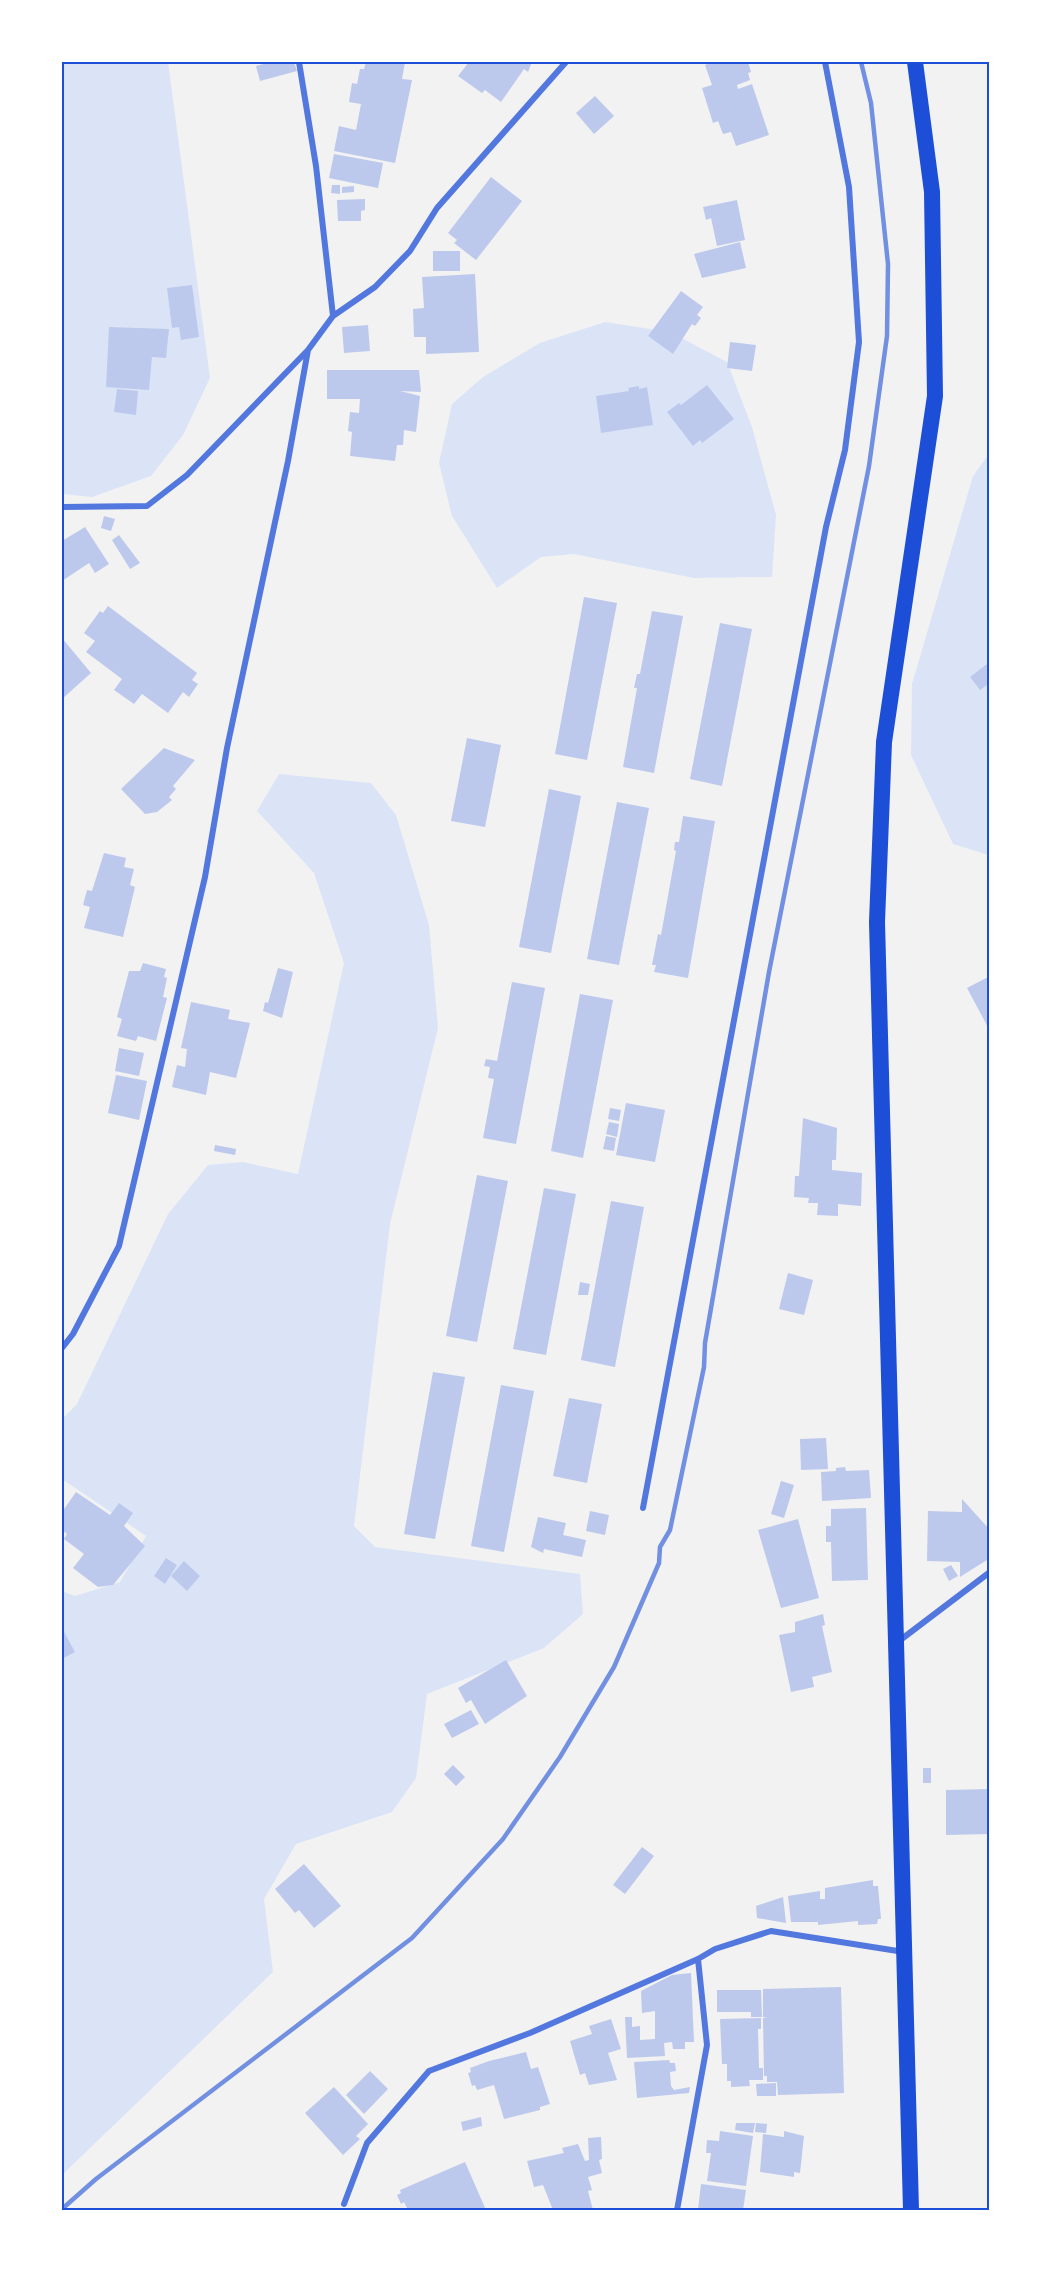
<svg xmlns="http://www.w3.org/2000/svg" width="1051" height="2272" font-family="'Sofia Sans Condensed',sans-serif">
<rect width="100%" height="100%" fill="#f2f2f2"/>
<path fill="#dbe4f7" d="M 62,62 L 168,62 L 210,378 L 183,435 L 151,476 L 92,497 L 62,494 Z
M 605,322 L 670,332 L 727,362 L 752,427 L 776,515 L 772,577 L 694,578 L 574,554 L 541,557 L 497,588 L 452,516 L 439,463 L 452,404 L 483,377 L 540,343 Z
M 989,454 L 989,855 L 953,844 L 911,755 L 912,684 L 973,476 Z
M 279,774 L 371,783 L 396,815 L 429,925 L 438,1028 L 390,1224 L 354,1526 L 375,1547 L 580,1574 L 583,1614 L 544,1648 L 427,1694 L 416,1778 L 392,1812 L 296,1844 L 264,1899 L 273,1972 L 62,2175 L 62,1591 L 75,1596 L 120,1582 L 146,1536 L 62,1479 L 62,1419 L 77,1404 L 168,1214 L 208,1165 L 243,1162 L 298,1174 L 344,963 L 314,873 L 257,811 Z"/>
<path fill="#bdc9ec" d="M 271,62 L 294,62 L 297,71 L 260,81 L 256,66 Z
M 366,62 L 405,62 L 402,79 L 412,80 L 395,163 L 334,151 L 339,126 L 356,130 L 361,104 L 349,102 L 352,83 L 357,84 L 360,69 L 364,69 Z
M 469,62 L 532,62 L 528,72 L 524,69 L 501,102 L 485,90 L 482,93 L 458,76 Z
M 713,62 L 748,62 L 751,72 L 748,73 L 750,80 L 737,85 L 738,89 L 752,84 L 769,135 L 736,146 L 731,132 L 723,134 L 718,121 L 713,123 L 702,88 L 712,85 L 705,65 Z
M 595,96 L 614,116 L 594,134 L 576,113 Z
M 334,154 L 383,163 L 378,188 L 329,178 Z
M 491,177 L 522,201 L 476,260 L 454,243 L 457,240 L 448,233 Z
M 332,185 L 340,185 L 340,194 L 331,193 Z
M 354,186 L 354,192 L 342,193 L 342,187 Z
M 365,199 L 365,210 L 361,211 L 361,221 L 338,221 L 337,200 Z
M 737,200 L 745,240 L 717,246 L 711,218 L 706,220 L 703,207 Z
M 740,242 L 746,268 L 702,278 L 694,254 Z
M 433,251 L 460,251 L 460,271 L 433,271 Z
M 475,274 L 479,352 L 426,354 L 426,337 L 414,337 L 413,309 L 424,308 L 422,277 Z
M 192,285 L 199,337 L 181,340 L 179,327 L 172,328 L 167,288 Z
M 681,291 L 703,307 L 697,315 L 701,318 L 695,326 L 692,324 L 673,354 L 648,336 Z
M 368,325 L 370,351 L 344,353 L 342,327 Z
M 109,327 L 169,329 L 166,358 L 152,357 L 149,390 L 106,387 Z
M 730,342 L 756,345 L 752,371 L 727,368 Z
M 327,370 L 419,370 L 421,392 L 400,391 L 420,396 L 416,432 L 404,430 L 403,445 L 397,445 L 395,461 L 350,456 L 352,432 L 348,431 L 350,412 L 359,413 L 360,399 L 327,399 Z
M 707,385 L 734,419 L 702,443 L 700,440 L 693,446 L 667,412 L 679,403 L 681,405 Z
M 639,386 L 639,389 L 647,387 L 653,425 L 601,433 L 596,396 L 629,391 L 628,388 Z
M 117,389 L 138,391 L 136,415 L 114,412 Z
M 104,516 L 115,519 L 111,531 L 101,528 Z
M 85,527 L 109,564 L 95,573 L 89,563 L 62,581 L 62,541 Z
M 119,535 L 140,563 L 130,569 L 112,540 Z
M 584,597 L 617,603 L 587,760 L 555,754 Z
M 108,606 L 197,673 L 192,680 L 198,684 L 189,697 L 183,692 L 168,713 L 142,694 L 134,704 L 114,690 L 122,679 L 86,652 L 95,641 L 84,633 L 100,611 L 103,613 Z
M 652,611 L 683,616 L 654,773 L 623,767 L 637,688 L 634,688 L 637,674 L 640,674 Z
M 720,623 L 752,629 L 722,786 L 690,779 Z
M 62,638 L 91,673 L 62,699 Z
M 987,664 L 990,667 L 990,683 L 980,690 L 970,677 Z
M 467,738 L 501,745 L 485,827 L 451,821 Z
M 164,748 L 195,760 L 173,786 L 176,789 L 169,797 L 172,800 L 157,812 L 145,814 L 121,789 Z
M 549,789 L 581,796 L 551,953 L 519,947 Z
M 617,802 L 649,808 L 619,965 L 587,959 Z
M 683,816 L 715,821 L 688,978 L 654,972 L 656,965 L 652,965 L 658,934 L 661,935 L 676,851 L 674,850 L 675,842 L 679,842 Z
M 104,853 L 126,858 L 124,867 L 134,869 L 130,885 L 135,887 L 123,937 L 84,928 L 90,907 L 83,905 L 87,890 L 92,891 Z
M 143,963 L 166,969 L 164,977 L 167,978 L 163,997 L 167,998 L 156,1041 L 138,1036 L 136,1041 L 117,1036 L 122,1019 L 117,1017 L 129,971 L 140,971 Z
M 278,968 L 293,972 L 282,1018 L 263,1011 L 265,1002 L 268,1003 Z
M 990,976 L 990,1031 L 967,988 Z
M 512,982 L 545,988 L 516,1144 L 483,1138 L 494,1079 L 488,1078 L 490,1067 L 484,1066 L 486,1059 L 497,1061 Z
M 580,994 L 613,1000 L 583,1158 L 551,1151 Z
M 191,1002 L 230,1010 L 228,1019 L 250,1023 L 236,1078 L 210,1072 L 206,1095 L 172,1087 L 177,1065 L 185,1067 L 187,1049 L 181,1048 Z
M 119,1048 L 144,1053 L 139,1076 L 115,1071 Z
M 116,1075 L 147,1081 L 139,1120 L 108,1113 Z
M 626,1103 L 665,1110 L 655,1162 L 616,1155 Z
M 610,1108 L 621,1110 L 619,1121 L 608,1119 Z
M 803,1118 L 837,1128 L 836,1160 L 832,1160 L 832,1170 L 862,1173 L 861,1206 L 838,1204 L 838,1216 L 817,1215 L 818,1203 L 808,1203 L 809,1198 L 794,1197 L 795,1176 L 799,1176 Z
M 609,1122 L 619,1124 L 617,1137 L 606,1134 Z
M 606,1136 L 616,1138 L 614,1151 L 603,1149 Z
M 215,1145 L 236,1149 L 235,1155 L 214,1151 Z
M 477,1175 L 508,1181 L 477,1342 L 446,1336 Z
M 544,1188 L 576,1194 L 546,1355 L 513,1349 Z
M 611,1201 L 644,1207 L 615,1367 L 581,1360 Z
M 788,1273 L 813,1280 L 804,1315 L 779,1309 Z
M 580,1282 L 590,1284 L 588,1295 L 578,1295 Z
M 433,1372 L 465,1377 L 435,1539 L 404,1534 Z
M 501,1385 L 534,1391 L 504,1552 L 471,1546 Z
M 569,1398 L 602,1404 L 587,1483 L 553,1476 Z
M 826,1438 L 828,1469 L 801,1470 L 800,1439 Z
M 845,1467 L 846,1471 L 869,1470 L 871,1498 L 822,1501 L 821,1472 L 836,1471 L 836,1468 Z
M 781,1481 L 794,1485 L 784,1518 L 771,1514 Z
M 76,1492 L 110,1515 L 119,1503 L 133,1513 L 124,1526 L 145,1546 L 113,1585 L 98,1587 L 73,1568 L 84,1554 L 64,1539 L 67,1534 L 62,1530 L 62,1512 Z
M 962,1499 L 990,1530 L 990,1558 L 960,1577 L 960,1562 L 927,1561 L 928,1511 L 962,1512 Z
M 866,1508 L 868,1580 L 832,1581 L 831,1542 L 826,1542 L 826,1526 L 831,1526 L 831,1509 Z
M 590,1511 L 609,1515 L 605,1535 L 586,1531 Z
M 538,1517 L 566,1523 L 563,1535 L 586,1540 L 582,1557 L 544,1549 L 543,1553 L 531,1547 Z
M 798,1519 L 819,1598 L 781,1608 L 758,1530 Z
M 166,1558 L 177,1565 L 165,1584 L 154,1576 Z
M 184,1561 L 200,1576 L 187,1591 L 171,1576 Z
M 951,1565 L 958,1576 L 949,1581 L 943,1569 Z
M 823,1614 L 825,1625 L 822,1626 L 832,1672 L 812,1677 L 814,1687 L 791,1692 L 779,1635 L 795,1632 L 795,1622 Z
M 62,1628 L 75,1652 L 62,1659 Z
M 506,1660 L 527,1696 L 485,1724 L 471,1700 L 466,1703 L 458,1688 Z
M 471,1710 L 479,1724 L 452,1738 L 444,1724 Z
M 453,1765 L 465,1777 L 456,1786 L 444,1774 Z
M 923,1768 L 931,1768 L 931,1783 L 923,1783 Z
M 990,1789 L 990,1834 L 946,1835 L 946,1790 Z
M 642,1847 L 654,1856 L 625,1894 L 613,1885 Z
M 304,1864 L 341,1906 L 314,1928 L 299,1910 L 295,1913 L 275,1889 Z
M 873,1880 L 873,1886 L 878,1886 L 881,1919 L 878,1919 L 877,1924 L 858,1925 L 858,1921 L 818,1925 L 818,1922 L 791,1922 L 788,1896 L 820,1891 L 820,1899 L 825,1899 L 825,1888 Z
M 783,1897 L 786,1923 L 757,1918 L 756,1906 Z
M 691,1973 L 694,2042 L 685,2042 L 685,2049 L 673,2049 L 672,2042 L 664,2043 L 665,2056 L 627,2058 L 625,2017 L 632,2017 L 632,2027 L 640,2026 L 640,2040 L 655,2039 L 655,2011 L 642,2013 L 641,1991 L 672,1975 Z
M 841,1987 L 844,2093 L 778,2095 L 777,2082 L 767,2082 L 767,2076 L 764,2076 L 763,2018 L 767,2017 L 763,2017 L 763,1989 Z
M 717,1990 L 761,1990 L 762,2017 L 751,2017 L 751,2012 L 717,2012 Z
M 761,2018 L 761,2029 L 758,2029 L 759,2068 L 763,2068 L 763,2080 L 749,2080 L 750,2086 L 731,2087 L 731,2081 L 727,2081 L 727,2064 L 722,2064 L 720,2019 Z
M 611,2019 L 621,2049 L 608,2053 L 617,2080 L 589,2085 L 585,2073 L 580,2075 L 570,2041 L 592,2034 L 589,2026 Z
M 526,2052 L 531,2069 L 538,2067 L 550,2104 L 540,2107 L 540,2110 L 504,2119 L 494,2085 L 477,2090 L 475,2085 L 472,2086 L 468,2073 L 471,2072 L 470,2068 L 489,2061 Z
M 669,2060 L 670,2063 L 675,2063 L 676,2071 L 670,2072 L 671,2086 L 674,2090 L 690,2087 L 689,2093 L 637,2098 L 634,2062 Z
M 370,2071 L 388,2089 L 364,2114 L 346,2095 Z
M 776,2083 L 776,2096 L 757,2096 L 756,2084 Z
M 334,2087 L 368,2124 L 356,2136 L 360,2139 L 343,2155 L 305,2113 Z
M 481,2117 L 482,2126 L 463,2131 L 461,2122 Z
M 736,2123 L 755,2123 L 753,2133 L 735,2130 Z
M 756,2123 L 767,2124 L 766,2133 L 755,2132 Z
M 720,2131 L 753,2136 L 746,2186 L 707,2181 L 711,2153 L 706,2153 L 707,2140 L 719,2141 Z
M 784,2131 L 804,2136 L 800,2173 L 794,2172 L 794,2177 L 760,2172 L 763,2134 L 784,2137 Z
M 601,2137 L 602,2159 L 599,2160 L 602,2173 L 588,2177 L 592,2190 L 588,2191 L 593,2210 L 553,2210 L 543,2185 L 534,2187 L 527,2161 L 564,2153 L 562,2148 L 578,2144 L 585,2161 L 589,2160 L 588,2138 Z
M 465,2162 L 486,2210 L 408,2210 L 404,2202 L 401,2204 L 397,2195 L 401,2193 L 400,2190 Z
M 701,2184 L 746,2190 L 743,2210 L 698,2210 Z"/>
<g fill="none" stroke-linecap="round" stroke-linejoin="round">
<path stroke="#5277de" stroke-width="6" d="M 299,62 L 316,166 L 333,316
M 62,507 L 147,506 L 187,475 L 308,350 L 333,316 L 375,287 L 410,251 L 437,208 L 566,62
M 62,1348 L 73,1334 L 119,1246 L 205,877 L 227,748 L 288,461 L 308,350
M 643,1508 L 826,527 L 845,450 L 859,342 L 849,187 L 825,62
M 899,1641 L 990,1572
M 344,2204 L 367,2143 L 429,2071 L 530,2033 L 698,1959 L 715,1949 L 771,1931 L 904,1952
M 677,2210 L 707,2045 L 698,1959"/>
<path stroke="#1d4ed8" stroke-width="16" d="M 911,2210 L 877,922 L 884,742 L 935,396 L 932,192 L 915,62"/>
<path stroke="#7290e2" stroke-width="4.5" d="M 62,2209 L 96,2179 L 412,1938 L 503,1839 L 560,1757 L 614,1667 L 659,1563 L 660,1547 L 670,1530 L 704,1367 L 705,1343 L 769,972 L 869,466 L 887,336 L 888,264 L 871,103 L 861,62"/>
</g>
<rect width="1051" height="2272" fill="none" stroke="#ffffff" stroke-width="126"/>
<rect x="63" y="63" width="925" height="2146" fill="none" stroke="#1d4ed8" stroke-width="2"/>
</svg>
